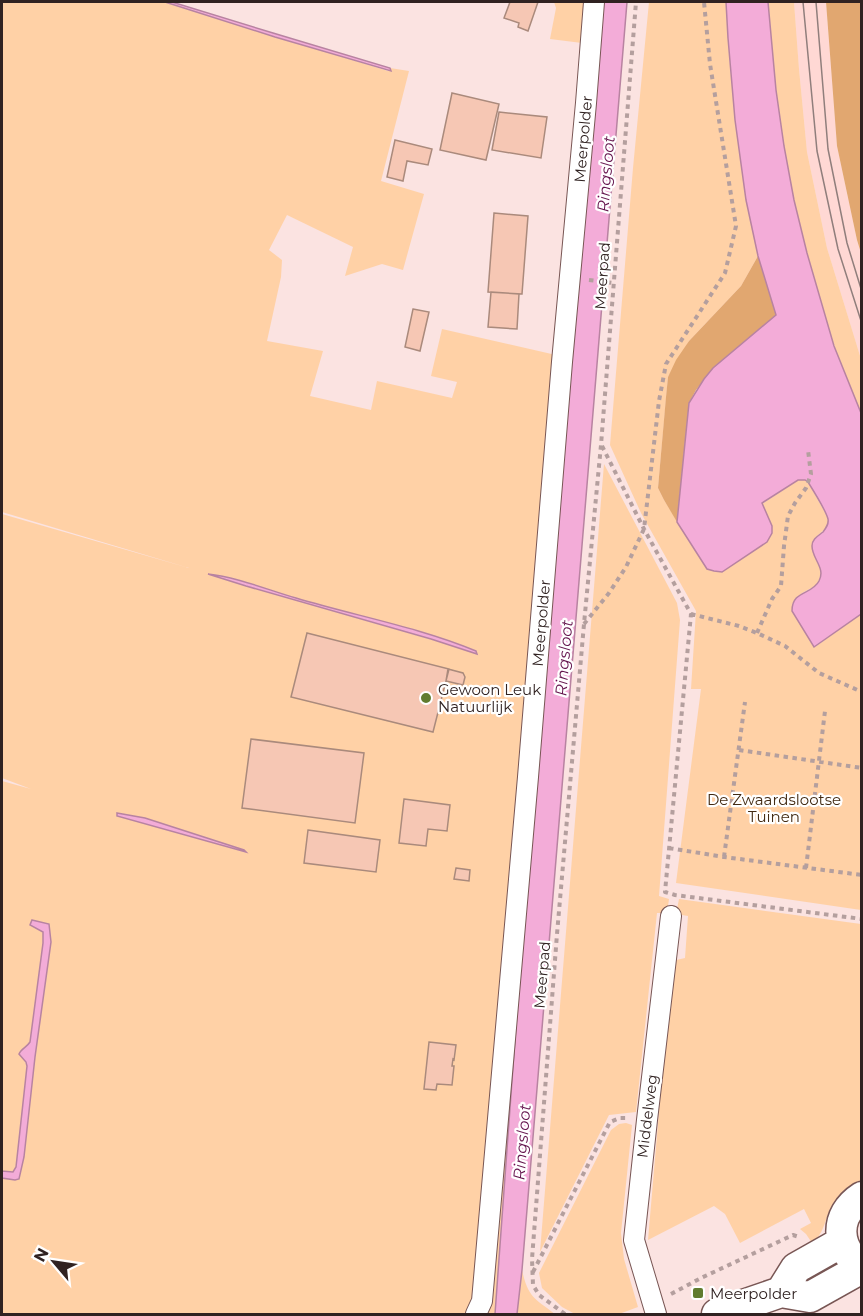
<svg xmlns="http://www.w3.org/2000/svg" width="863" height="1316" font-family="Montserrat,sans-serif">
<rect width="100%" height="100%" fill="#fbe3e1"/>
<path fill="#ffd8d4" d="M 794,2 L 826,2 L 837,146 L 857,240 L 861,253 L 861,359 L 827,248 L 807,152 L 799,69 Z"/>
<path fill="#ffd1a6" fill-rule="evenodd" d="M 2,2 L 165,2 L 388,71 L 391,70 L 390,68 L 409,71 L 381,181 L 424,194 L 403,270 L 382,264 L 345,276 L 353,247 L 287,215 L 269,250 L 282,260 L 281,277 L 267,341 L 323,351 L 310,396 L 371,410 L 377,381 L 452,398 L 457,382 L 431,376 L 442,329 L 556,355 L 582,43 L 550,39 L 556,8 L 554,2 L 600,2 L 525,902 L 495,1314 L 2,1314 L 2,1178 L 15,1180 L 19,1179 L 24,1157 L 35,1057 L 51,942 L 49,924 L 32,921 L 31,925 L 43,932 L 43,943 L 30,1042 L 26,1047 L 20,1051 L 27,1066 L 16,1167 L 13,1172 L 2,1171 L 2,781 L 31,789 L 2,778 L 2,514 L 189,568 L 2,512 ZM 208,574 C 240,577 270,591 301,600 C 359,616 420,628 476,651 L 475,654 L 471,651 L 246,586 ZM 117,813 L 145,818 L 244,850 L 245,852 L 117,816 Z
M 649,2 L 726,2 C 730,87 740,172 758,256 L 741,286 L 689,341 L 668,377 L 658,488 L 664,500 L 707,569 L 772,526 L 762,504 L 798,480 L 805,480 L 808,482 L 828,518 L 828,526 L 814,539 L 813,552 L 820,567 L 821,575 L 818,582 L 815,586 L 802,593 L 792,604 L 792,611 L 815,647 L 861,614 L 861,910 L 676,883 L 701,689 L 691,689 L 696,611 L 641,513 L 610,445 L 633,168 Z
M 768,2 L 794,2 L 799,69 L 807,152 L 827,248 L 861,359 L 861,413 C 852,390 842,368 834,345 C 795,235 775,118 768,2 Z
M 604,464 L 677,603 L 680,620 L 659,896 L 669,899 L 667,913 L 657,913 L 636,1112 L 609,1115 L 540,1252 Z
M 679,899 L 861,924 L 861,1180 C 847,1186 837,1195 830,1209 C 825,1221 823,1235 812,1243 L 806,1234 L 800,1229 L 811,1223 L 804,1209 L 740,1243 L 725,1214 L 714,1206 L 648,1240 L 672,961 L 685,958 L 688,916 L 676,914 Z
M 626,1123 L 632,1125 L 621,1233 L 624,1259 L 638,1307 L 619,1314 L 575,1314 L 562,1307 L 542,1288 L 539,1273 L 611,1130 L 619,1124 Z
M 522,1270 C 528,1297 534,1298 555,1314 L 517,1314 Z"/>
<path fill="#e1a770" d="M 826,2 L 861,2 L 861,253 L 857,240 L 837,146 Z
M 758,256 L 776,315 L 713,368 L 696,390 L 689,403 L 677,522 L 664,500 L 658,488 L 666,397 L 668,377 L 676,360 L 689,341 L 741,286 Z"/>
<path fill="#f3acd8" stroke="#b883a1" stroke-width="1.5" d="M 165,2 L 172,2 L 273,33 L 390,68 L 391,71 L 275,37 Z
M 600,2 L 627,2 L 522,1270 L 517,1314 L 495,1314 L 525,902 Z
M 726,2 L 768,2 L 776,90 L 784,146 L 794,200 L 807,253 L 834,346 L 861,413 L 861,614 L 814,647 L 792,611 C 792,590 812,595 819,581 C 826,568 812,559 812,546 C 812,539 818,536 823,532 C 826,528 829,524 828,519 C 826,511 813,490 808,482 L 805,480 L 798,480 L 762,503 L 772,526 L 772,533 L 767,542 L 722,572 L 714,571 L 707,569 L 677,522 L 689,403 L 704,379 L 713,368 L 776,315 L 758,256 L 746,200 L 735,120 L 728,38 Z
M 208,574 C 237,577 268,590 296,598 C 356,616 418,627 476,651 L 477,654 L 431,639 L 246,586 Z
M 117,813 L 145,818 L 244,850 L 246,852 L 117,816 Z
M 32,920 L 49,924 L 51,942 L 35,1057 L 24,1157 L 19,1179 L 15,1180 L 2,1178 L 2,1171 L 13,1172 L 16,1167 L 27,1066 L 26,1062 L 19,1054 C 21,1049 27,1047 30,1042 L 43,943 L 43,932 L 30,925 Z"/>
<path fill="#f6c7b4" stroke="#aa8a7c" stroke-width="1.5" d="M 510,2 L 538,2 L 528,31 L 518,27 L 519,23 L 504,18 Z
M 452,93 L 499,104 L 486,160 L 440,150 Z
M 499,112 L 547,117 L 541,158 L 492,150 Z
M 395,140 L 432,149 L 428,165 L 407,161 L 403,181 L 387,177 Z
M 494,213 L 528,216 L 522,294 L 488,292 Z
M 491,292 L 519,294 L 517,329 L 488,327 Z
M 413,309 L 429,312 L 420,351 L 405,347 Z
M 307,633 L 449,669 L 433,732 L 291,697 Z
M 448,669 L 463,673 L 465,677 L 463,685 L 446,681 Z
M 251,739 L 364,753 L 355,823 L 242,808 Z
M 404,799 L 450,805 L 447,831 L 428,829 L 426,846 L 399,843 Z
M 308,830 L 380,840 L 376,872 L 304,863 Z
M 456,868 L 470,870 L 469,881 L 454,879 Z
M 429,1042 L 456,1045 L 454,1060 L 453,1059 L 452,1066 L 454,1066 L 452,1085 L 437,1084 L 436,1090 L 424,1089 Z"/>
<g fill="none" stroke-linecap="round" stroke-linejoin="round">
<g stroke="#785654" stroke-width="22">
<path id="street" d="M 476,1314 L 482,1301 L 528,777 L 562,362 L 586,103 L 594,2
M 656,1314 L 634,1240 L 647,1120 L 671,916"/>
</g>
<g stroke="#785654" stroke-width="33">
<path id="primary" d="M 862,1197 C 834,1215 835,1248 862,1267
M 781,1292 L 796,1268 L 842,1242
M 717,1314 L 781,1292 L 810,1297 L 862,1268"/>
</g>
<path stroke="#b49f9e" stroke-width="4" stroke-dasharray="4.5 4.5" stroke-linecap="butt" d="M 589,280 L 614,283
M 602,446 L 644,529 L 691,614 L 665,892 L 675,895 L 862,919
M 691,614 L 739,626 L 757,633 L 785,646 L 819,673 L 862,692
M 584,624 L 609,593 L 626,567 L 644,529 L 659,401 L 666,364 L 725,273 L 736,226 L 710,64 L 704,2
M 757,633 L 772,599 L 781,586 L 784,546 L 788,516 L 795,503 L 806,488 L 811,474 L 808,450
M 739,750 L 862,768
M 669,848 L 724,857 L 862,875
M 724,857 L 745,702
M 806,868 L 825,711
M 533,1272 L 610,1122 L 620,1118 L 628,1118
M 671,1294 L 701,1278 L 793,1235 L 799,1237
M 565,1314 L 539,1295 L 533,1285 L 532,1259 L 557,934 L 584,624 L 601,445 L 636,2"/>
<use href="#street" stroke="#fff" stroke-width="20"/>
<use href="#primary" stroke="#fff" stroke-width="30"/>
<path stroke="#907e7c" stroke-width="1.5" d="M 803,2 L 817,151 L 838,249 L 862,324
M 816,2 L 828,149 L 847,243 L 862,292"/>
</g>
<g fill="#617c2f" stroke="#fff" stroke-width="2">
<circle cx="426" cy="698" r="6"/>
<rect x="692" y="1287" width="12" height="12" rx="3"/>
</g>
<g text-anchor="middle" dominant-baseline="central" stroke-width="4.5" stroke-linejoin="round" paint-order="stroke">
<g font-size="15" fill="#302221" stroke="#fff">
<text transform="translate(583 139) rotate(-85)">Meerpolder</text>
<text transform="translate(602 276) rotate(-86)">Meerpad</text>
<text transform="translate(541 623) rotate(-85)">Meerpolder</text>
<text transform="translate(542 975) rotate(-85)">Meerpad</text>
<text transform="translate(647 1116) rotate(-83)">Middelweg</text>
</g>
<g font-size="15" fill="#302221" stroke="#fff" text-anchor="start">
<text x="438" y="689">Gewoon Leuk<tspan x="438" dy="17">Natuurlijk</tspan></text>
<text x="710" y="1293">Meerpolder</text>
</g>
<g font-size="15" fill="#422a12" stroke="#fff">
<text x="774" y="799">De Zwaardslootse<tspan x="774" dy="17">Tuinen</tspan></text>
</g>
<g font-size="16" font-style="italic" fill="#64144d" stroke="#fff">
<text transform="translate(606 174) rotate(-85)">Ringsloot</text>
<text transform="translate(564 658) rotate(-85)">Ringsloot</text>
<text transform="translate(522 1142) rotate(-85)">Ringsloot</text>
</g>
</g>
<rect width="863" height="1316" fill="none" stroke="#302221" stroke-width="6"/>
<g transform="translate(54 1262) rotate(299)" stroke="#ffffff" stroke-width="4.5" paint-order="stroke">
<path d="M0-4.5L10 22L0 15L-10 22Z" fill="#302221"/>
<text y="-9" font-size="16" font-weight="bold" text-anchor="middle" fill="#302221">N</text>
</g>
</svg>
